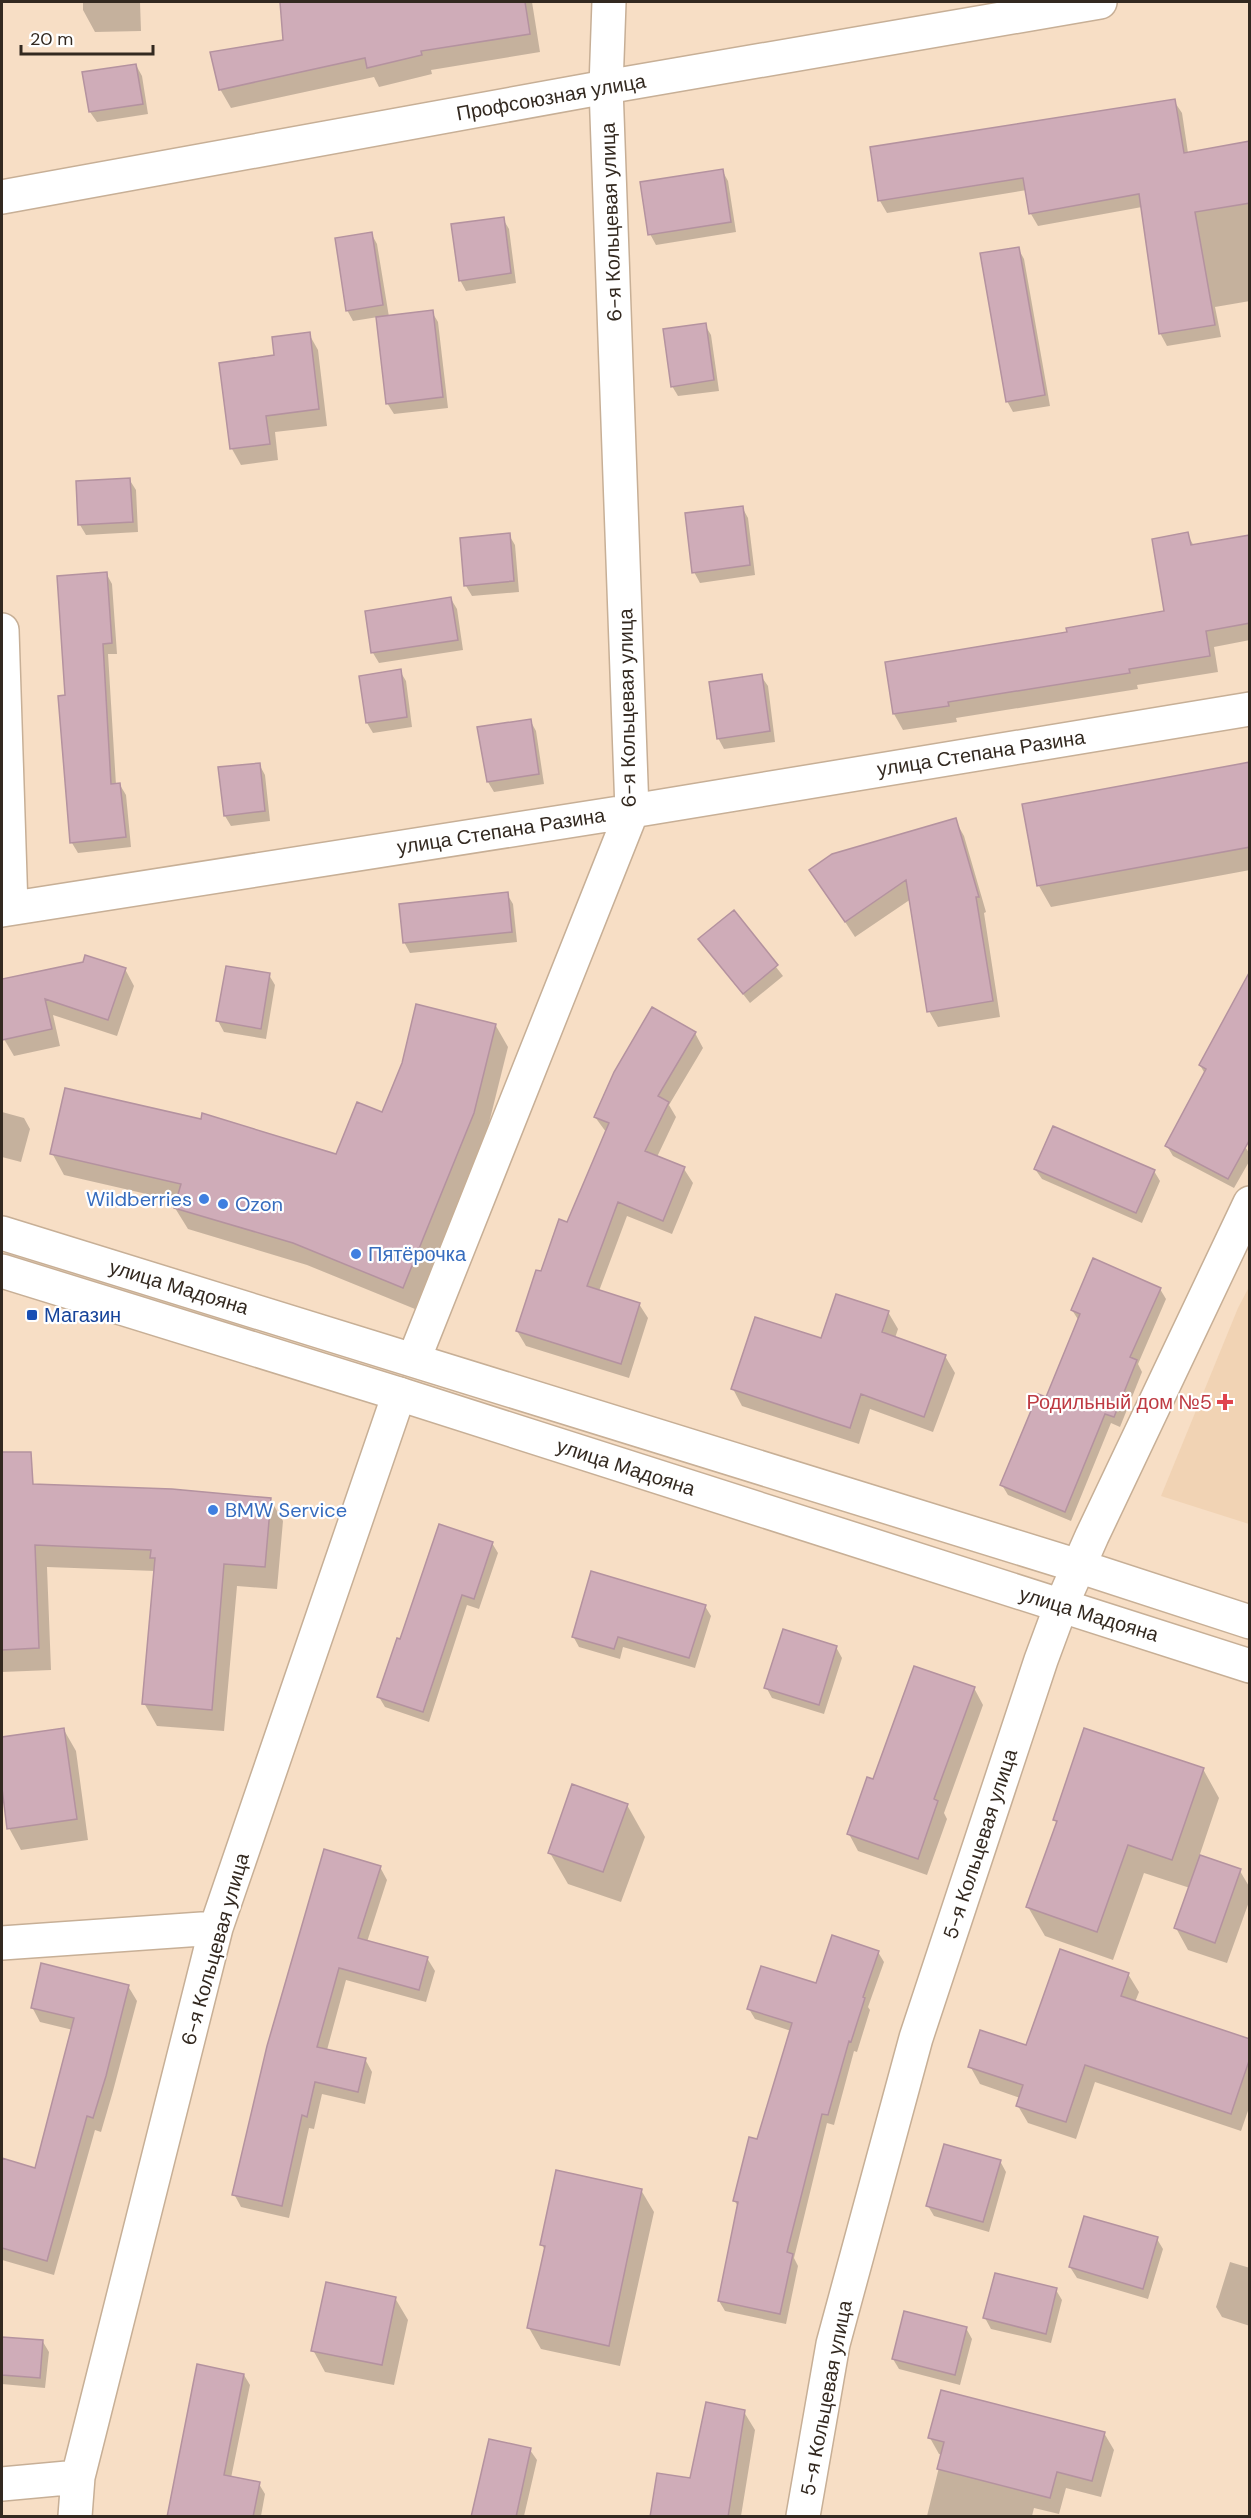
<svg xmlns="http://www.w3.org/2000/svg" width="1251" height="2518" font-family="'DM Sans',sans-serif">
<rect width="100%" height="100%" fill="#f7dec5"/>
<path fill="#f1d3b4" d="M 1249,1287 L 1250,1524 L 1249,1524 L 1161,1496 L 1238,1308 Z"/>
<path fill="#0003" d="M 83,2 L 140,2 L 141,31 L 95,32 L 83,10 Z
M 282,2 L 328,2 L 329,6 L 346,2 L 532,2 L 540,52 L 431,70 L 432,74 L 379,87 L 374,77 L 231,108 L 220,89 L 285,41 Z
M 136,65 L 142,76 L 148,114 L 97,122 L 90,112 Z
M 1174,101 L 1182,113 L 1188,153 L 1250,143 L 1250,301 L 1215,307 L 1221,337 L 1167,346 L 1160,333 L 1142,207 L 1038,226 L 1031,214 L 1027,190 L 887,213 L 880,201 L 872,148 Z
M 722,170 L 728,181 L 736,232 L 656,245 L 650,234 Z
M 503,219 L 509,229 L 516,283 L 466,291 L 460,280 Z
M 371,233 L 377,244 L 389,317 L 432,312 L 438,322 L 448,408 L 394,414 L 387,403 L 378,317 L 353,321 L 347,310 Z
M 1018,248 L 1024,259 L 1050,406 L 1013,412 L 1007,401 Z
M 705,325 L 711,335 L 719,391 L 678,396 L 672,386 Z
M 309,334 L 318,350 L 327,426 L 275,432 L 278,460 L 241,465 L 232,449 Z
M 129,479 L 136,490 L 138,532 L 86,535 L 80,525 Z
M 742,507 L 748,518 L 755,575 L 700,583 L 694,572 Z
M 1187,534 L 1194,546 L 1250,536 L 1250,640 L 1214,647 L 1218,672 L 1137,685 L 1138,689 L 956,718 L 957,722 L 903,730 L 894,714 L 887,663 L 1069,633 L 1166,612 Z
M 509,535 L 515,545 L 519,592 L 472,596 L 466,586 L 462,539 Z
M 106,573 L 112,584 L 117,654 L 108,654 L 116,785 L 120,785 L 126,795 L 131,847 L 78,853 L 72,843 L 66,697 Z
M 451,599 L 457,609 L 463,650 L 379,663 L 373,653 Z
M 400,671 L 406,681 L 412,727 L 373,733 L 367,723 Z
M 761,676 L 768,686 L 775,742 L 724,749 L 718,738 Z
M 530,720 L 536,731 L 544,784 L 494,792 L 488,782 L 479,728 Z
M 1250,763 L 1250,870 L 1051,907 L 1039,886 Z
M 259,764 L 265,775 L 270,821 L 231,826 L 225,816 Z
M 955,820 L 964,836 L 986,912 L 984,913 L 1000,1017 L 938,1027 L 929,1011 L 911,899 L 855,937 L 811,870 Z
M 507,894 L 513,904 L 517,942 L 410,953 L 404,942 Z
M 733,912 L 783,976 L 750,1003 L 700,939 Z
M 84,963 L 125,969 L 134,986 L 117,1036 L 53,1015 L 60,1046 L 14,1056 L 4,1039 L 2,1026 L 2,981 Z
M 1250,974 L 1245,1147 L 1250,1154 L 1250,1160 L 1234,1188 L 1173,1156 L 1167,1146 L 1205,1074 L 1200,1065 Z
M 269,975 L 275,985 L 266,1039 L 224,1032 L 218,1021 Z
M 496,1026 L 508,1047 L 486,1135 L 415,1309 L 307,1265 L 188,1229 L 175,1208 L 177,1201 L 64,1175 L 52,1153 L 202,1120 L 337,1155 L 382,1114 Z
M 695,1033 L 703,1048 L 669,1105 L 676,1117 L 657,1157 L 684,1169 L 693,1183 L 672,1234 L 627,1216 L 599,1291 L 639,1304 L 648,1318 L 629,1378 L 526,1346 L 517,1331 L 542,1273 L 568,1224 L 606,1132 L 595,1117 Z
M 2,1112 L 24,1118 L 30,1129 L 21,1162 L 2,1157 Z
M 1035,1169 L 1154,1171 L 1160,1181 L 1142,1223 L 1042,1179 Z
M 1160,1289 L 1166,1299 L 1138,1364 L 1142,1372 L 1120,1427 L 1111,1423 L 1071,1521 L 1008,1495 L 1002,1485 L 1047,1399 L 1079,1321 L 1072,1310 Z
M 888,1312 L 898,1329 L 895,1338 L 945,1356 L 955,1373 L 933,1432 L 870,1409 L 859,1444 L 742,1406 L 733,1389 L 822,1340 Z
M 32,1481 L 34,1486 L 270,1499 L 283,1521 L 277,1589 L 237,1586 L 224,1731 L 157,1726 L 144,1703 L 155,1571 L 47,1567 L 51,1670 L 2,1672 L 2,1482 Z
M 492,1543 L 498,1553 L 479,1609 L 467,1605 L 429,1722 L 385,1707 L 379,1697 L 401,1641 Z
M 705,1606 L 711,1616 L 695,1668 L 623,1647 L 620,1659 L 579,1647 L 573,1636 Z
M 836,1647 L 842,1658 L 824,1714 L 772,1698 L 766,1687 Z
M 974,1688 L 983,1705 L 944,1813 L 947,1819 L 927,1875 L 858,1851 L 849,1834 L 874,1781 Z
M 64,1730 L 76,1751 L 88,1840 L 21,1850 L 9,1828 L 2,1777 L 2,1739 Z
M 1203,1769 L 1219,1798 L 1199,1857 L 1240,1871 L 1250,1888 L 1250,1899 L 1227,1963 L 1188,1950 L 1176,1928 L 1190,1888 L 1144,1873 L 1113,1960 L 1045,1936 L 1028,1907 L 1057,1824 L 1055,1820 Z
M 627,1805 L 645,1837 L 621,1902 L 568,1884 L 550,1853 Z
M 380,1867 L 387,1880 L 367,1942 L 427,1958 L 435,1971 L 426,2002 L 346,1980 L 327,2050 L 365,2059 L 372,2072 L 365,2104 L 322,2094 L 314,2129 L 309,2128 L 289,2218 L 241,2207 L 234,2194 Z
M 878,1952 L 884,1962 L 868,2007 L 870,2010 L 857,2052 L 854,2051 L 834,2125 L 827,2123 L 794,2258 L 798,2266 L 786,2324 L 725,2311 L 719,2301 L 739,2208 L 734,2200 L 758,2141 L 791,2031 L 755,2019 L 749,2009 L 817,1985 Z
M 1128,1974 L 1139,1992 L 1135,2002 L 1250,2041 L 1250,2105 L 1241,2131 L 1095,2082 L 1076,2139 L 1028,2123 L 1018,2106 L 1020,2098 L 980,2084 L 970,2066 L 1027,2047 Z
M 128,1986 L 137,2001 L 113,2091 L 101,2132 L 95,2130 L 54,2275 L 2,2260 L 3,2160 L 36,2169 L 73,2030 L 40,2022 L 32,2007 Z
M 1000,2161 L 1006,2172 L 989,2232 L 934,2216 L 928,2206 Z
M 641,2190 L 654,2212 L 620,2366 L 541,2349 L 529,2328 L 545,2250 L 542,2245 Z
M 1157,2239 L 1163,2249 L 1148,2299 L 1077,2278 L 1070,2267 Z
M 1230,2262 L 1250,2268 L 1250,2326 L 1222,2317 L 1216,2307 Z
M 1056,2290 L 1062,2300 L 1051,2343 L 991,2329 L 985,2318 Z
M 395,2298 L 408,2320 L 394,2385 L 325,2372 L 313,2350 Z
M 966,2328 L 972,2339 L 960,2385 L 899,2369 L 893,2359 Z
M 2,2338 L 43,2342 L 49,2352 L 45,2388 L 2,2384 Z
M 244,2375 L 250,2385 L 231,2478 L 259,2484 L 265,2494 L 261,2516 L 169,2516 Z
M 744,2412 L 755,2430 L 741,2516 L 651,2516 L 691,2479 Z
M 1104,2433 L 1114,2450 L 1101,2497 L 1066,2488 L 1059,2514 L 1034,2508 L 1032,2516 L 927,2516 L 942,2455 L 939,2454 L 930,2438 Z
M 530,2450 L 537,2460 L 524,2516 L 473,2516 Z"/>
<path fill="#cfacb8" stroke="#b4929f" stroke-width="1.5" d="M 280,2 L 525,2 L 530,34 L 421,51 L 422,55 L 367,68 L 365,58 L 219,90 L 210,52 L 283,40 Z
M 136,64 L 143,104 L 89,112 L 82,72 Z
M 1175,99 L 1184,153 L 1250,141 L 1250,203 L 1195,212 L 1215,325 L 1159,334 L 1139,194 L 1029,214 L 1023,178 L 878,201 L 870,147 Z
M 723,169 L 731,222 L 648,235 L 640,182 Z
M 504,217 L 511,273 L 459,281 L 451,224 Z
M 372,232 L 383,305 L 346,311 L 335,238 Z
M 1019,247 L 1045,395 L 1006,402 L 980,253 Z
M 433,310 L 443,397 L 386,404 L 376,317 Z
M 706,323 L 714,380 L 671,387 L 663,329 Z
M 310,332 L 319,409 L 266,416 L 270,444 L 230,449 L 219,363 L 274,355 L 272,337 Z
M 130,478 L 133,522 L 78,525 L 76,481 Z
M 743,506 L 750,565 L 692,573 L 685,513 Z
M 1188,532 L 1191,545 L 1250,535 L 1250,623 L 1206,631 L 1210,656 L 1129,669 L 1130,673 L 948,702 L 949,706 L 893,714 L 885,662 L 1067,632 L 1066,628 L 1164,611 L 1152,539 Z
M 510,533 L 514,581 L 464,586 L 460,538 Z
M 107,572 L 112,643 L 103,644 L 111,784 L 120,783 L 126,837 L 70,843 L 58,696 L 65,695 L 57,576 Z
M 451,597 L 458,640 L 371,653 L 365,611 Z
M 401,669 L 407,717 L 366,723 L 359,676 Z
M 762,674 L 770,731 L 717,739 L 709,682 Z
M 531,719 L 539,774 L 487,782 L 477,727 Z
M 1250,762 L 1250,847 L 1037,886 L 1022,804 Z
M 260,763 L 265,811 L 224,816 L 218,767 Z
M 956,818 L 979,897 L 976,897 L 993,1001 L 927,1012 L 906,880 L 845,922 L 809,870 L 832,854 Z
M 508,892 L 512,932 L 403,943 L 399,904 Z
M 734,910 L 778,965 L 743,994 L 698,939 Z
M 85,955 L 126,968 L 108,1020 L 45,999 L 52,1029 L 2,1040 L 2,979 L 83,962 Z
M 226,966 L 270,973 L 261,1029 L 216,1021 Z
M 1250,971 L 1250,1139 L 1228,1179 L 1165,1146 L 1206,1069 L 1199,1065 Z
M 416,1004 L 496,1024 L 474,1113 L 403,1288 L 293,1243 L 174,1208 L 181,1184 L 50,1154 L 65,1088 L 201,1119 L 202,1113 L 336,1154 L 357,1102 L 382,1112 L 402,1063 Z
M 652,1007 L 696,1032 L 658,1096 L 669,1102 L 645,1151 L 685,1167 L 663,1221 L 618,1202 L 587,1286 L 640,1303 L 621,1364 L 516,1331 L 536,1270 L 541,1271 L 559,1219 L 567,1222 L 609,1123 L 594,1117 L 614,1072 Z
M 1053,1126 L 1155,1170 L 1136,1213 L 1034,1169 Z
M 1093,1258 L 1161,1288 L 1130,1357 L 1137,1360 L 1114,1417 L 1105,1414 L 1065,1512 L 1000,1485 L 1038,1394 L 1046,1397 L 1080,1314 L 1071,1310 Z
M 836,1294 L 889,1311 L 882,1332 L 946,1355 L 924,1417 L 861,1394 L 850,1428 L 731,1389 L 755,1317 L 821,1338 Z
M 2,1452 L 31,1452 L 33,1484 L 172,1489 L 271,1498 L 265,1567 L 224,1564 L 212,1710 L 142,1704 L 155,1558 L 150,1558 L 151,1550 L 35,1545 L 39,1648 L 2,1650 Z
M 439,1524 L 493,1542 L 474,1599 L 462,1595 L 423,1712 L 377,1697 L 397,1638 L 400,1639 Z
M 591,1571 L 706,1605 L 689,1658 L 618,1637 L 614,1649 L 572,1637 Z
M 783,1629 L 837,1646 L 819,1705 L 764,1688 Z
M 914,1666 L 975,1687 L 934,1799 L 938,1801 L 918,1859 L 847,1834 L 867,1777 L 873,1779 Z
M 64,1728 L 77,1819 L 7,1829 L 2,1788 L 2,1737 Z
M 1084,1728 L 1204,1768 L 1172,1860 L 1128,1845 L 1097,1932 L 1026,1907 L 1057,1821 L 1053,1820 Z
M 572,1784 L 628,1804 L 603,1872 L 548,1853 Z
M 324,1849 L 381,1866 L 358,1938 L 428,1957 L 419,1990 L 339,1968 L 317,2047 L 366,2058 L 358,2092 L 315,2082 L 307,2117 L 302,2115 L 282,2206 L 232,2195 L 267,2046 Z
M 1200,1855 L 1241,1869 L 1215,1943 L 1174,1928 Z
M 832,1935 L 879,1951 L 863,1997 L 865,1998 L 851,2042 L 849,2041 L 828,2115 L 822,2114 L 787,2252 L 793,2254 L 780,2314 L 718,2301 L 738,2202 L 733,2201 L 749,2137 L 757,2139 L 792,2023 L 747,2009 L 761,1966 L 816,1983 Z
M 1060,1949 L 1129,1973 L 1121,1996 L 1250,2039 L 1250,2058 L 1231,2114 L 1085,2065 L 1066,2122 L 1016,2106 L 1023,2085 L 968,2067 L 980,2030 L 1026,2045 Z
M 41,1963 L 129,1985 L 106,2076 L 93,2118 L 87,2116 L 47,2261 L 2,2248 L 2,2158 L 35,2168 L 74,2018 L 31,2008 Z
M 944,2144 L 1001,2160 L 983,2222 L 926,2206 Z
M 556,2170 L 642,2189 L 609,2346 L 527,2328 L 545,2246 L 540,2245 Z
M 1084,2216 L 1158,2237 L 1143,2289 L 1069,2267 Z
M 995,2273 L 1057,2288 L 1046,2334 L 983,2318 Z
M 326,2282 L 396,2297 L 382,2365 L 311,2351 Z
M 904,2311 L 967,2327 L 955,2375 L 892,2359 Z
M 2,2337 L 43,2340 L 40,2378 L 2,2375 Z
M 197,2364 L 244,2374 L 224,2475 L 260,2482 L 253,2517 L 167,2517 Z
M 941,2390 L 1105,2432 L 1092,2481 L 1057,2472 L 1050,2498 L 937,2469 L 944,2442 L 928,2438 Z
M 706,2402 L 745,2410 L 728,2517 L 650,2517 L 657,2473 L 690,2478 Z
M 489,2439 L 531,2448 L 516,2517 L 471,2517 Z"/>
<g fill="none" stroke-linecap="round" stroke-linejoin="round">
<g stroke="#c7af96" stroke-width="36">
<path id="minor" d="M 2,630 L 11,908
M 2,910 L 632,811 L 1250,709
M 414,1359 L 632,811 L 606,87 L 609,2
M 2,1943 L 216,1928
M 2,2484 L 78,2477
M 75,2516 L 78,2477 L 216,1928 L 399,1394
M 803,2516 L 833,2344 L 916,2038 L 1041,1660 L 1061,1606 L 1092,1536 L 1250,1203"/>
</g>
<g stroke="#c7af96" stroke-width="36">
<path id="major" d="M 2,197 L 606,87 L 1100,2
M 2,1233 L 1078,1566 L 1250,1622
M 2,1271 L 399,1394 L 1250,1666"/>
</g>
<use href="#minor" stroke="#fff" stroke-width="33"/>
<use href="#major" stroke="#fff" stroke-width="33"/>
</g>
<g fill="#3f7fe0" stroke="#fff" stroke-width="2">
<circle cx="204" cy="1199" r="6"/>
<circle cx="223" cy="1204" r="6"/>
<circle cx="356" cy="1254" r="6"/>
<circle cx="213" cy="1510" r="6"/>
</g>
<rect fill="#1a4fb4" stroke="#fff" stroke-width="2" x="26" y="1309" width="12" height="12" rx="3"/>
<path fill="#e0444e" stroke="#fff" stroke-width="2" d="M1222 1393h6v6h6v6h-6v6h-6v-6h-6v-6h6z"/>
<g text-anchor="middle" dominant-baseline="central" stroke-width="4.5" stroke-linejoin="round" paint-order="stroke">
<g font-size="20" fill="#332920" stroke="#fff">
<text transform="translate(551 97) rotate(-10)">Профсоюзная улица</text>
<text transform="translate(611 222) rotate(-92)">6-я Кольцевая улица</text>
<text transform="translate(627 708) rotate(-91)">6-я Кольцевая улица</text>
<text transform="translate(981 753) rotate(-9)">улица Степана Разина</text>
<text transform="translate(501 831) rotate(-9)">улица Степана Разина</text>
<text transform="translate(179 1287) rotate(17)">улица Мадояна</text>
<text transform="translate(626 1467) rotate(18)">улица Мадояна</text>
<text transform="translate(1089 1614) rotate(17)">улица Мадояна</text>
<text transform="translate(980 1844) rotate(-72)">5-я Кольцевая улица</text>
<text transform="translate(215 1949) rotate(-74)">6-я Кольцевая улица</text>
<text transform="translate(826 2398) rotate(-79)">5-я Кольцевая улица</text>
</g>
<g font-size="20" fill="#366cbe" stroke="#fff" text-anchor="start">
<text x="192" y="1199" text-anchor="end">Wildberries</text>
<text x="235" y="1204">Ozon</text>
<text x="368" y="1254">Пятёрочка</text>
<text x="225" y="1510">BMW Service</text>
</g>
<g font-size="20" fill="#164399" stroke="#fff" text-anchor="start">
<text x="44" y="1315">Магазин</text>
</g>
<g font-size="20" fill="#be3a42" stroke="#fff" text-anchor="end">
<text x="1212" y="1402">Родильный дом №5</text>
</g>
</g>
<rect width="1251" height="2518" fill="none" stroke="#332920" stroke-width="6"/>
<path d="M21 45v9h132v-9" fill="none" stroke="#332920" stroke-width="3"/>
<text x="30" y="45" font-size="18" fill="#332920" stroke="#ffffff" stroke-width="4.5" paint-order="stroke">20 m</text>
</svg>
